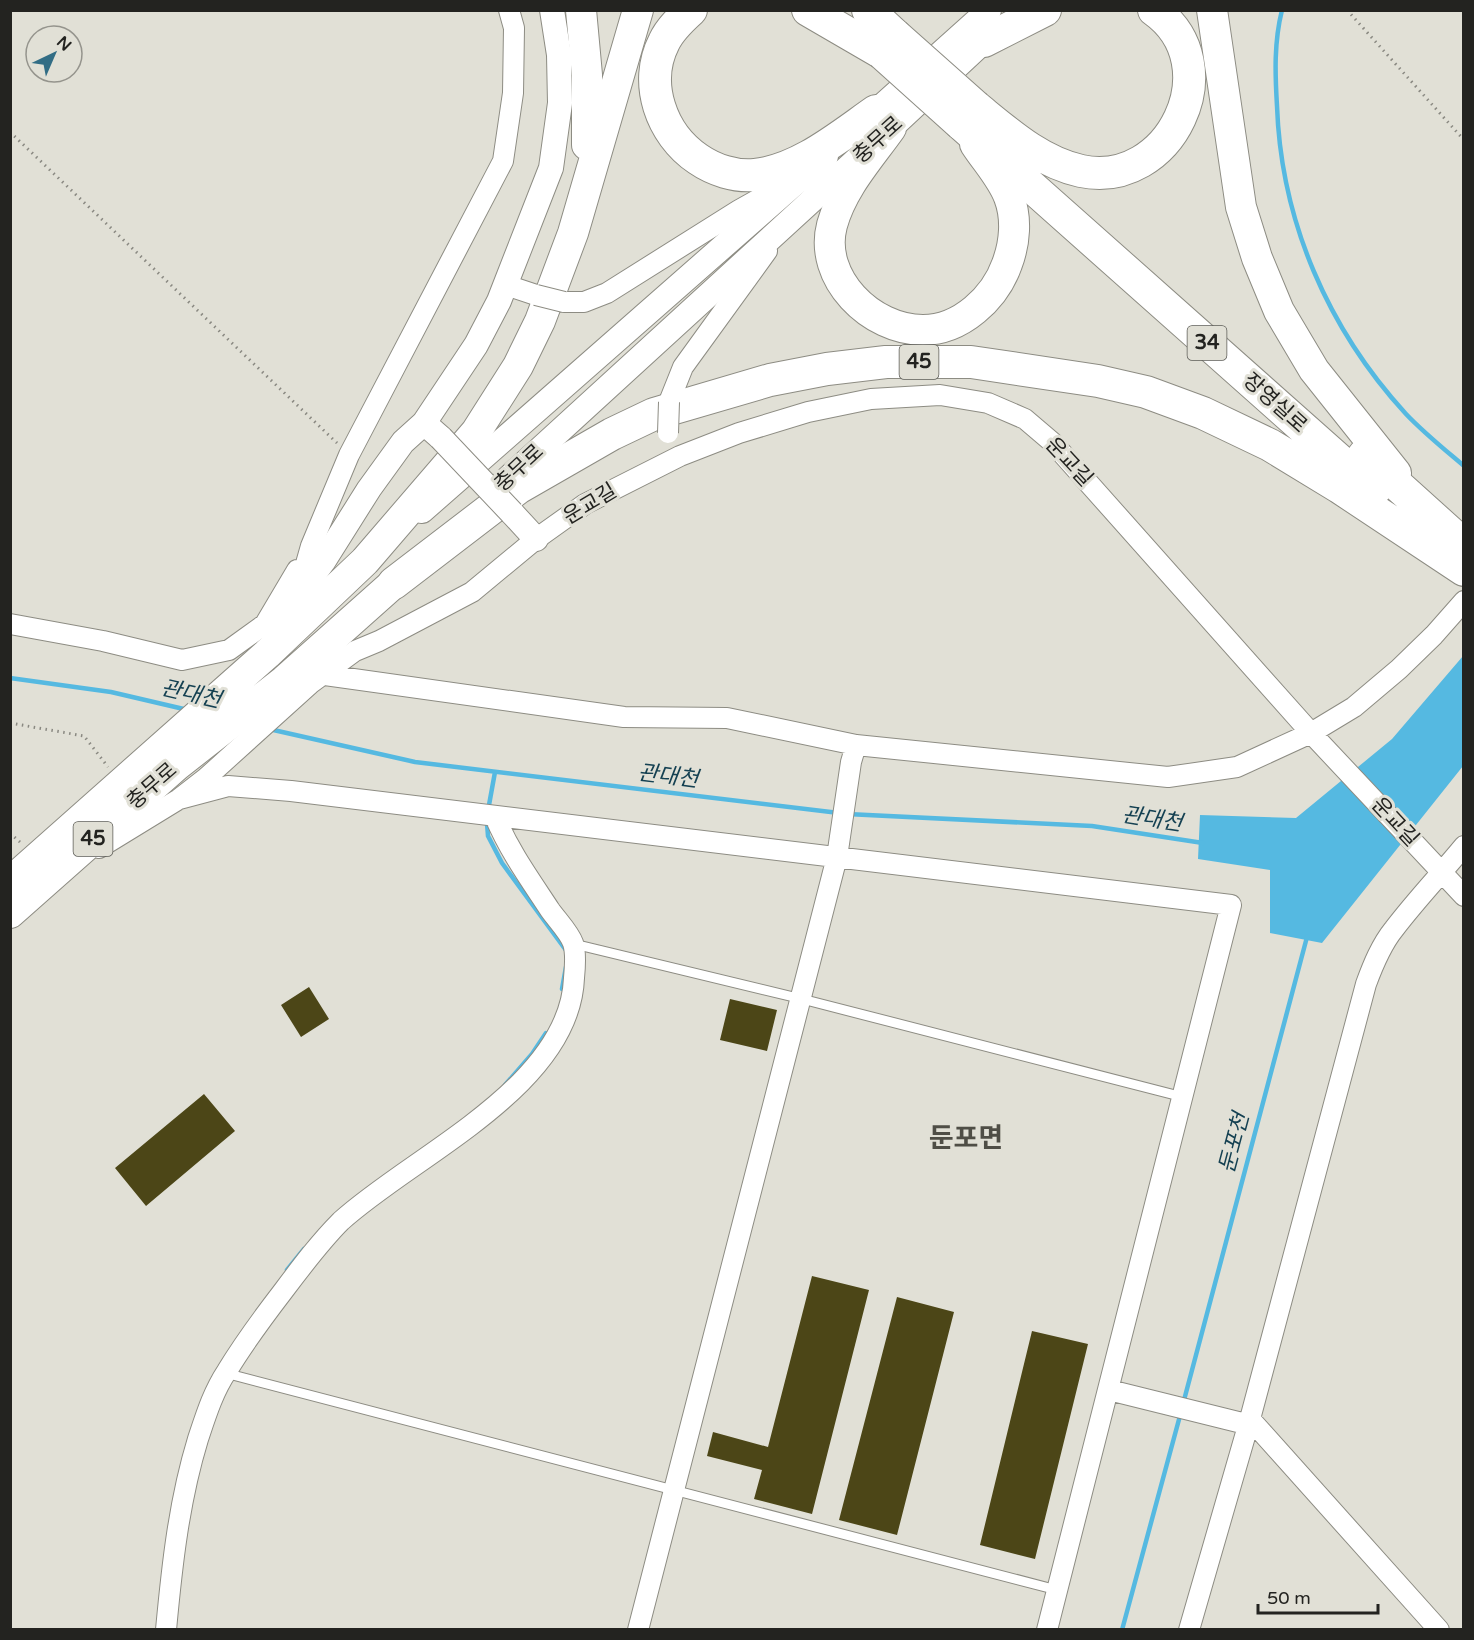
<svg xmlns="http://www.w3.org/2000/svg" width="1474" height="1640" font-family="'Varela Round','Noto Sans KR',sans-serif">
<rect width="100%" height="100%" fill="#e1e0d6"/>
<path fill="#55b9e1" d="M 1463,656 L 1463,766 L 1322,943 L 1270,933 L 1270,870 L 1198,859 L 1200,815 L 1296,818 L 1392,739 Z"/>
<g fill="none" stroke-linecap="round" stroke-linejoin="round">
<path stroke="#55b9e1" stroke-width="4.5" d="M 1282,10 C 1274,42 1275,73 1277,106 C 1281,221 1328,329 1406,414 C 1424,433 1444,449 1464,466
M 10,678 L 111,692 L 188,710
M 269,729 L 415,762 L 839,813
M 489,805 L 495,772
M 847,814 L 1092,826 L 1203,843
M 487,823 L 488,836 L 502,863 L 568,953
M 562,989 L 566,967
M 505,1085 L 532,1054 L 546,1033
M 287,1270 L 304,1249
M 1183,1404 L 1307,937
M 1122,1630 L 1181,1412"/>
</g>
<path fill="#4c4617" d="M 309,987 L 329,1019 L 301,1037 L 281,1005 Z
M 730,999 L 777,1010 L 767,1051 L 720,1040 Z
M 204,1094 L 235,1131 L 146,1206 L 115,1168 Z
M 812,1276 L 869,1290 L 812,1514 L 754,1499 L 762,1470 L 707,1456 L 713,1432 L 768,1447 Z
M 897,1297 L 954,1312 L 897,1535 L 839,1520 Z
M 1032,1331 L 1088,1344 L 1035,1559 L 980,1545 Z"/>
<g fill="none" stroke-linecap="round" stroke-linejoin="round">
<g stroke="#8d8c83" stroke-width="11">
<path id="service" d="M 574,944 L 802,999 L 1183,1097
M 225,1373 L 1057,1590"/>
</g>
<g stroke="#8d8c83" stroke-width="22">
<path id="minor" d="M 506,285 L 536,295
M 564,302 L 584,302 L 607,293 L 739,210 L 782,186
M 669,402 L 683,367 L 767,251
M 298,592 L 311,546 L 349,455 L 503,161 L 513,93 L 514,28 L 509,10
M 10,624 L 103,641 L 182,660 L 229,650 L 265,624 L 297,570
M 325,675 L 624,717 L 727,718 L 856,745 L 1168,777 L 1237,767 L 1311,733 L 1354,707 L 1399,669 L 1434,635 L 1464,601
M 179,799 L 228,786 L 291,791 L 1231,905 L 1047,1630
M 99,848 L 179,799 L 206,778 L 310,684 L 355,651 L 379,641 L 472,592 L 536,539 L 585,504 L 680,456 L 739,433 L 808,412 L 871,399 L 940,395 L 988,403 L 1025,419 L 1052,442 L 1311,733 L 1464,896
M 1109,1390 L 1242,1423 L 1250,1419 L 1439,1630
M 166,1630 C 172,1565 179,1501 198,1439 C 206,1415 213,1392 227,1371 C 244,1343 264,1316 284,1290 C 302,1266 320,1242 341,1221 C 412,1156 570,1087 574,978 C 575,968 576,952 573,943 C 569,932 557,920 550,910 C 529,878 510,852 495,817
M 638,1630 L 837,857 L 851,762 L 856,745
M 1189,1630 L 1250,1419 L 1366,984 C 1373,965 1381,945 1394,929 C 1416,900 1441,874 1464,846"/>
</g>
<g stroke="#8d8c83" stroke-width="26">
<path id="tertiary" d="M 863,123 L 989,10
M 441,438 L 424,423 L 476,345 L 499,301 L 551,168 L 560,103 L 559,55 L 552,10
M 493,492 L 891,128 L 996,30
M 422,511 L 826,156
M 512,513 L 536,539
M 274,640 L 295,600 L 323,562 L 369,489 L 403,442 L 424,423"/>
</g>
<g stroke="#8d8c83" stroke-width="32">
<path id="primary" d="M 581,10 L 587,75 L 587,145
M 1212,10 L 1241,207 L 1257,258 L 1279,311 L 1314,370 L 1396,473
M 891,128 C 869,159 842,188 832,225 C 818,278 871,330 923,330 C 961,330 995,298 1007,264 C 1015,243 1017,218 1009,197 C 1002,178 986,161 975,144
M 10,882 L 267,654 L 365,561 L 476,432 L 518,366 L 540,321 L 573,233 L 638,10
M 10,913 L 176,766 L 284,681 L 394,583"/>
</g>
<g stroke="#8d8c83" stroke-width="34">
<path id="trunk" d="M 691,10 C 681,19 670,29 664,42 C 643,83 661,134 698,159 C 714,170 735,177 755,175 C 800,170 840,136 876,111
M 808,10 L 882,53
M 868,10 L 895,35
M 984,41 L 1045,10
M 976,107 C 1008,133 1040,162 1081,171 C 1170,190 1231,65 1154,10
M 961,124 L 1374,491
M 1364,455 L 1464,545
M 394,583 L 518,488 L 612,434 L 654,414 L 770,380 L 827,369 L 886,362 L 971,362 L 1098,381 L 1146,392 L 1203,413 L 1270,445 L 1339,487 L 1464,570"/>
</g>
<path stroke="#8a8982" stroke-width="3" stroke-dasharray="1.5 4.5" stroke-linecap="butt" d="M 1347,10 L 1464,140
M 10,132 L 337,443
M 10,723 L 84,736 L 108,767
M 10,833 L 20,842"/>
<use href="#service" stroke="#fff" stroke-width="9"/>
<use href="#minor" stroke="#fff" stroke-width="20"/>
<use href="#tertiary" stroke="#fff" stroke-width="24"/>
<use href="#primary" stroke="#fff" stroke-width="30"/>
<use href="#trunk" stroke="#fff" stroke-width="32"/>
<g stroke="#8d8c83" stroke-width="22" stroke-linecap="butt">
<path id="minor-bridge" d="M 536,295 L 564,302
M 668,433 L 669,402"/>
</g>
<g stroke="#8d8c83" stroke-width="26" stroke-linecap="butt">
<path id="tertiary-bridge" d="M 441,438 L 512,513"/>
</g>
<g stroke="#8d8c83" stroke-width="34" stroke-linecap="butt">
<path id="trunk-bridge" d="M 895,35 L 976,107
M 882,53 L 961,124"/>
</g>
<use href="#minor-bridge" stroke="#fff" stroke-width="20"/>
<use href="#tertiary-bridge" stroke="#fff" stroke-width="24"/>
<use href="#trunk-bridge" stroke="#fff" stroke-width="32"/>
</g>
<g text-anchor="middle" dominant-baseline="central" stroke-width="6" stroke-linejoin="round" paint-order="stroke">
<g fill="#e1e0d6" stroke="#5c5c57" stroke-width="1.5">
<rect x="1187.5" y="326" width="39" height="34" rx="4.5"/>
<rect x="899.5" y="345" width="39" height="34" rx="4.5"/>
<rect x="73.5" y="822" width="39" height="34" rx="4.5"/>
</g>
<g font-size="20" font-weight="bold" fill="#232320">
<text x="1207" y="343">34</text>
<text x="919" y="362">45</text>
<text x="93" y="839">45</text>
</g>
<g font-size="21" fill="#232320" stroke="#e1e0d6">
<text transform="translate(878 140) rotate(-42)">충무로</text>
<text transform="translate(1275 403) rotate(42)">장영실로</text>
<text transform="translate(1069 462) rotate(47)">운교길</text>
<text transform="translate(519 468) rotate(-43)">충무로</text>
<text transform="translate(590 504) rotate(-31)">운교길</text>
<text transform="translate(152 786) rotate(-41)">충무로</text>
<text transform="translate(1395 822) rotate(47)">운교길</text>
</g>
<g font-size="22" font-style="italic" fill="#154152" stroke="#e1e0d6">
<text transform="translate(191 694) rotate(13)">관대천</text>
<text transform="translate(668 776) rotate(7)">관대천</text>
<text transform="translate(1152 819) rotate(9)">관대천</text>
<text transform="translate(1234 1143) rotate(-75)">둔포천</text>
</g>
<g font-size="27" font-weight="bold" fill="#4f4e46" stroke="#e1e0d6">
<text x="966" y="1138">둔포면</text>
</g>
</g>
<rect width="1474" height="1640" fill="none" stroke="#232320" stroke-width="24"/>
<g transform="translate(54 54) rotate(44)"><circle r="28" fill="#e1e0d6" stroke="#95948d" stroke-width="1.5"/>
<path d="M0-4.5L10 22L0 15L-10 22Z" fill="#326d85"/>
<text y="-9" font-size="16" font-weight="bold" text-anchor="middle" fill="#232320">N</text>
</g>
<path d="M1258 1604v9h120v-9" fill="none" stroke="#232320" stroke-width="3"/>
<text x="1267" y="1604" font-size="18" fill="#232320" stroke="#e1e0d6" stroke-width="4.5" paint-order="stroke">50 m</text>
</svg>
